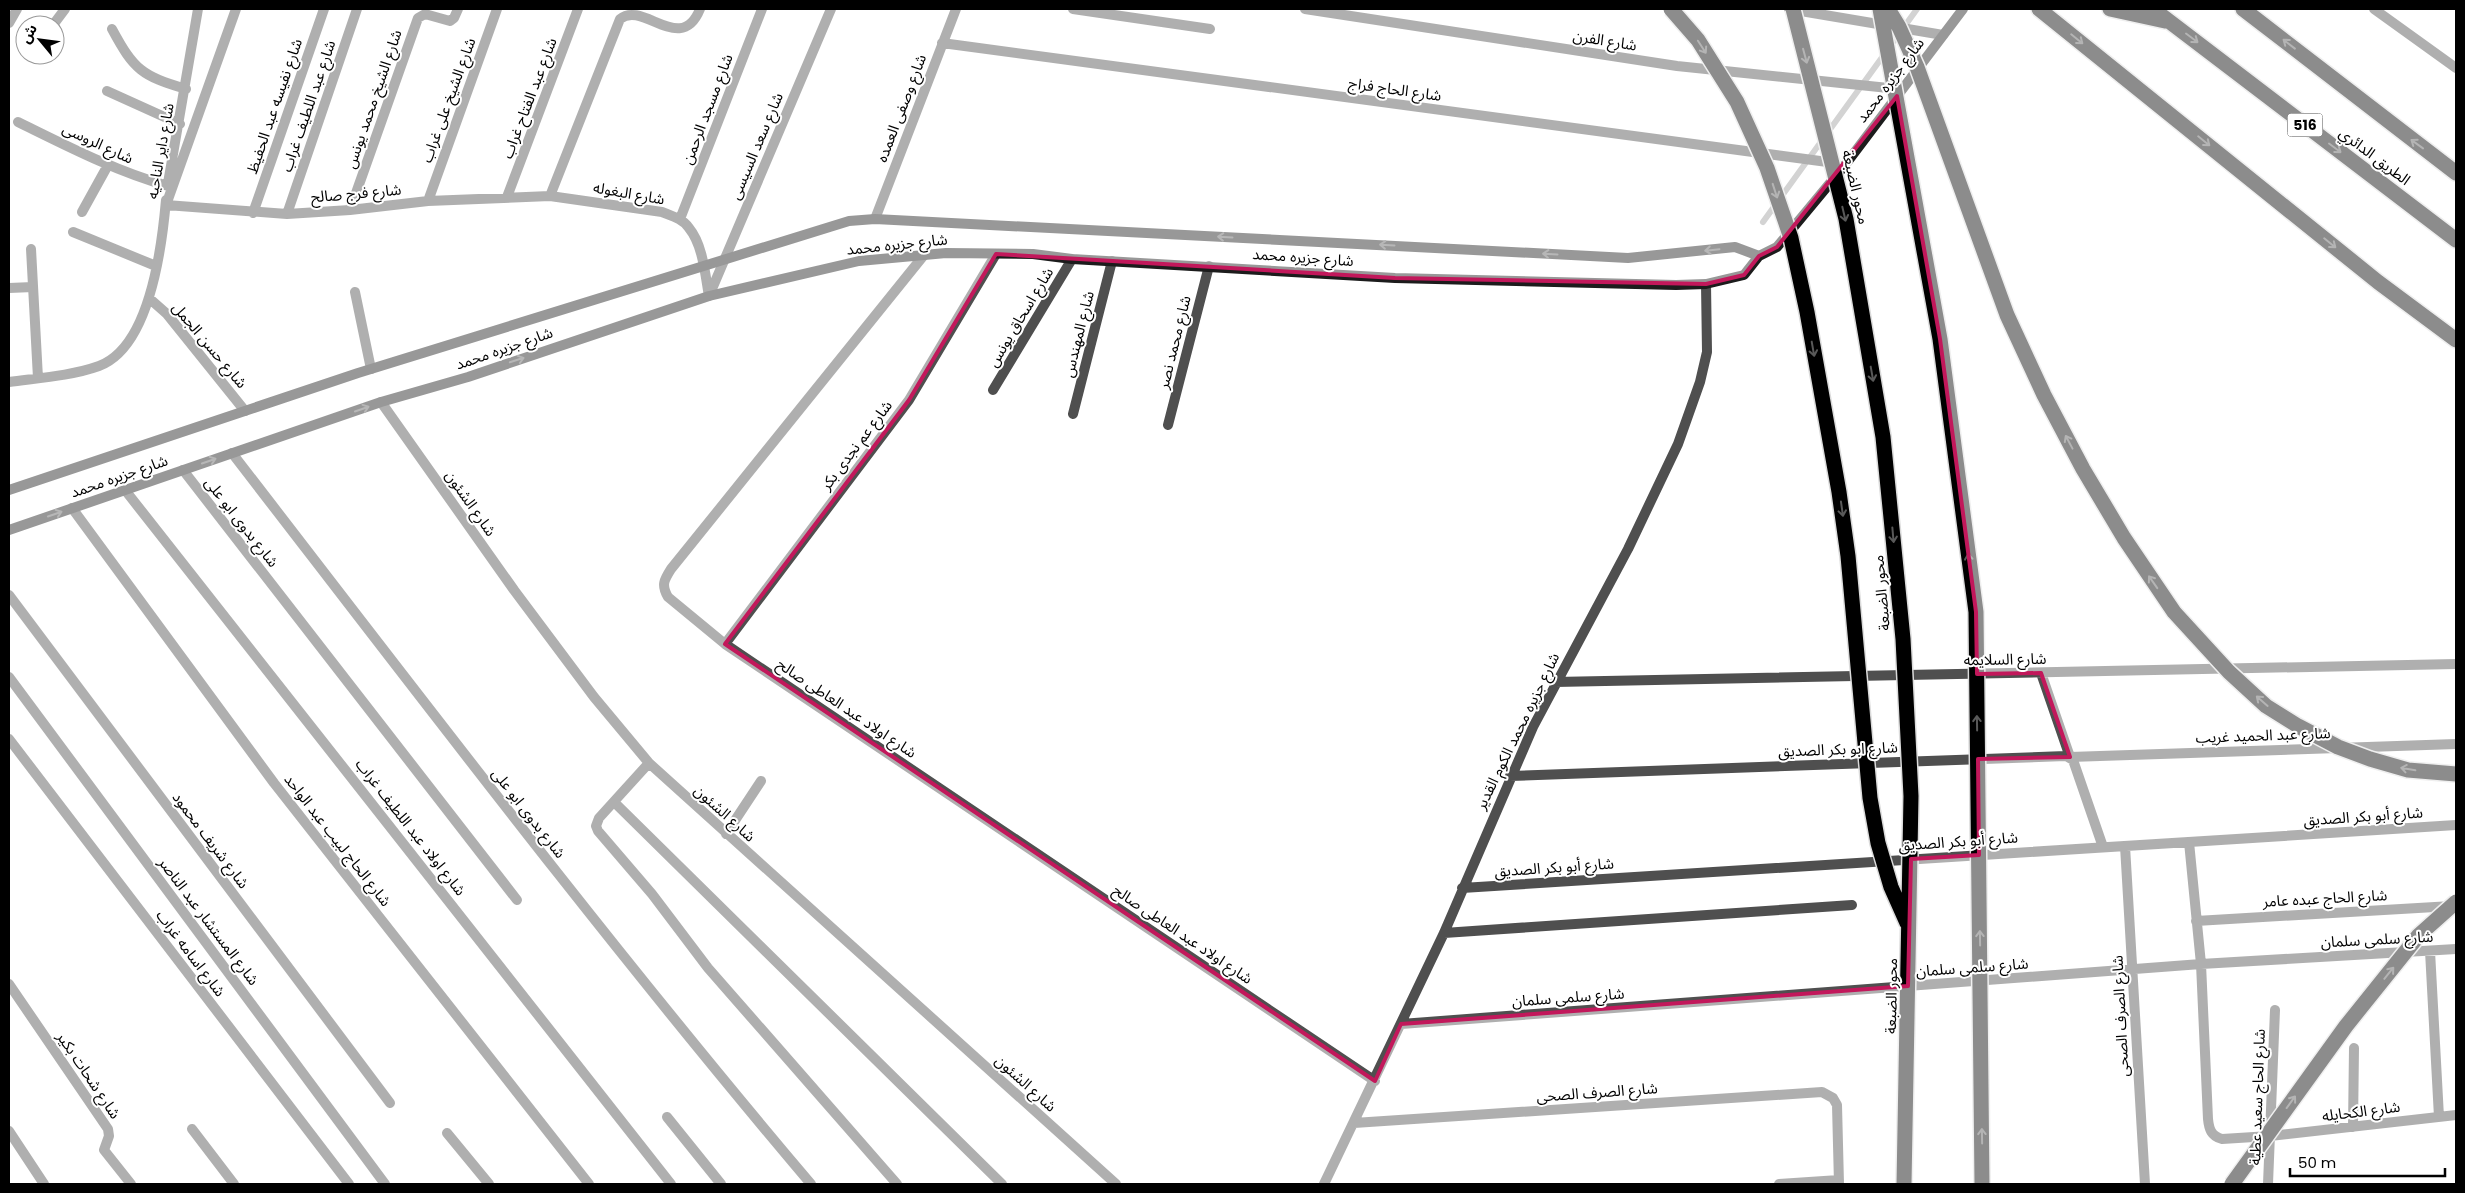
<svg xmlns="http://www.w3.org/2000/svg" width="2465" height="1193" font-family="Poppins,'Noto Sans Arabic',sans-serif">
<rect width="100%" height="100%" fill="#fff"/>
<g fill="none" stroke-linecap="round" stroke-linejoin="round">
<path stroke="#9d9d9d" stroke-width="6" d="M 1763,222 L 1917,9"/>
<g stroke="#dbdbdb" stroke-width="18">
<path id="highway" d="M 2039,9 L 2378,282 L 2456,340
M 2110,9 L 2165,21
M 2153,9 L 2456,240
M 2243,9 L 2456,173"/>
</g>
<path stroke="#4f4f4f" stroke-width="10" d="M 236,9 L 166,205 L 287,214 L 350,210 L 428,201 L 550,196 L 662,212 C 672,216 683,219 689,228 C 703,245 705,274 709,296
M 1073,9 L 1210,29
M 1305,9 L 1677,66 L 1898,89
M 1789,9 L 1943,35
M 2374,9 L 2456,68
M 9,23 L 17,9
M 53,25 L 65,9
M 112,29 C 134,70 142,76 186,89
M 942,43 L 1835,163
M 107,91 L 180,124
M 18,122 C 67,146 115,171 168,186
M 168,183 L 198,9
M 550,196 L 620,19 C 643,0 681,56 700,9
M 507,197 L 578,9
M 428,201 L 497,9
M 350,210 L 418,18 L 425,14 L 450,21 L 454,18 L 458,9
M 82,212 L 108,165
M 253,213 L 324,9
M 287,214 L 357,9
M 680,219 L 762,9
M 875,219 L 956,9
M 73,232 L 156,266
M 31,249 L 38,378
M 924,255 L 671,569 C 664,580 661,585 668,597 L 725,644 L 1375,1081
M 9,288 L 33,287
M 355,292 L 371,369
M 709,296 L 831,9
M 150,299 L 167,314 L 245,411
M 9,382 C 38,378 71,376 99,366 C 150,347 162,246 166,200
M 993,390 L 1072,259
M 381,402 L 514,590 L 594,697 L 649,763 L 1116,1184
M 1073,414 L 1112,261
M 1168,425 L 1209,266
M 232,453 C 422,699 610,947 811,1184
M 183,470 L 517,900
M 125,490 L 671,1184
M 72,508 L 274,783 L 589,1184
M 9,595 L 390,1103
M 725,644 L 909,400 L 996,254
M 2041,673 L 2070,757 L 2456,744
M 9,677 L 385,1184
M 1555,682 L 2456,664
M 9,739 L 349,1184
M 649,763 L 599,818 L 596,826 L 598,831 L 652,894 L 708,968 L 897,1184
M 1510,776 L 2066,756 L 2073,760 L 2103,847
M 614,802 L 1002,1184
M 726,834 L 761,781
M 2189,842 L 2201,964 L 2208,1119 C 2209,1129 2211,1136 2222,1139 L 2270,1136 L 2456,1115
M 2125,846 L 2145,1184
M 1462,888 L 2456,825
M 2196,921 L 2452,906
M 1444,933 L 1852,905
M 2430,951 L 2439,1117
M 9,984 L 108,1129 L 109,1136 L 104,1150 L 131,1184
M 1401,1024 L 2201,964 L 2456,949
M 667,1117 L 721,1184
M 1354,1123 L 1822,1092 L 1833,1098 L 1837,1105 L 1839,1184
M 2353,1127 L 2354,1048
M 192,1129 L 234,1184
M 9,1131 L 44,1184
M 447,1133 L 489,1184
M 1324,1184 L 1444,933 L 1533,727 L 1628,549 L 1678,444 L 1700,382 L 1707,352 L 1706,284
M 1779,1184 L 1839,1180
M 2268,1184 L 2275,1010"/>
<path stroke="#1c1c1c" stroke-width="10" d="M 9,490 L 358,373 L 849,221 L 875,219 L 1628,258 L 1735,247 L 1759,256
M 9,530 L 381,402 L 468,377 L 709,296 L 859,261 L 946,253 L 1033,254 L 1072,259 L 1395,278 L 1676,285 L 1706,284 L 1744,275 L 1759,256 L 1777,247 L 1845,165 L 1963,9"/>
<use href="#highway" stroke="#000" stroke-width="15"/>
<g stroke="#dbdbdb" stroke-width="18" stroke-linecap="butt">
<path id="highway-bridge" d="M 1671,9 L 1698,40 L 1737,102 L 1767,168 L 1791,238 L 1807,312 L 1839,492 L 1848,556 L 1870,798 L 1878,843 L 1891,887 L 1907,923
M 1793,9 L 1846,219 L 1883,437 L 1903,639 L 1911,796 L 1904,1184
M 1880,9 L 1940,339 L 1976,612 L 1982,1184
M 1888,9 L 1899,27 L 1917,67 L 2007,315 L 2044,395 L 2083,469 L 2124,538 L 2174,612 L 2229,672 L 2266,706 L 2298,726 L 2338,747 L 2370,759 L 2408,770 L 2456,774
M 2232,1184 L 2346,1026 L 2419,935 L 2456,902"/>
</g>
<use href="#highway-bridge" stroke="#000" stroke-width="15"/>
</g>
<defs><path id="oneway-shaft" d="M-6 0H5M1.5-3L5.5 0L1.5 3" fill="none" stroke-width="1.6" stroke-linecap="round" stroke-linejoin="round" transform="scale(1.25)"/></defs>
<g stroke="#595959">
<use href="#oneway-shaft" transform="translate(2192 38) rotate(37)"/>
<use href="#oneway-shaft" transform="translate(2077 39) rotate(39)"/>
<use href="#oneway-shaft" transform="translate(2289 44) rotate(-142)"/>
<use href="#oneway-shaft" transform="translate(1702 47) rotate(57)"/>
<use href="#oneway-shaft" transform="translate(1805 56) rotate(75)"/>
<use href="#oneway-shaft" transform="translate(2204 141) rotate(39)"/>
<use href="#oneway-shaft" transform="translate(2417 144) rotate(-144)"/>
<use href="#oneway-shaft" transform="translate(2335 148) rotate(37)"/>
<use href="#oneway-shaft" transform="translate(1775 191) rotate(72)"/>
<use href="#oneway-shaft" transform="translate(1844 214) rotate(77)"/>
<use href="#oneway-shaft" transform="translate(2330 243) rotate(39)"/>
<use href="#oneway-shaft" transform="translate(1813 349) rotate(80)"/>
<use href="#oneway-shaft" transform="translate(1872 374) rotate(80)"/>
<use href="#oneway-shaft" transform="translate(2069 442) rotate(-118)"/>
<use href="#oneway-shaft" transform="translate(1842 509) rotate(82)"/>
<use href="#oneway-shaft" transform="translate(1893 535) rotate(85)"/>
<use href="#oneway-shaft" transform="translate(1969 561) rotate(-97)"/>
<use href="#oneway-shaft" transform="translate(2153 582) rotate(-125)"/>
<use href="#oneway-shaft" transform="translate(2262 701) rotate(-139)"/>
<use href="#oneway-shaft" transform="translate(1977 723) rotate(-91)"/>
<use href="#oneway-shaft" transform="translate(2408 769) rotate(-170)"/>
<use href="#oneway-shaft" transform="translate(1980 938) rotate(-91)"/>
<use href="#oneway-shaft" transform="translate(2389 973) rotate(-51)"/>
<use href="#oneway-shaft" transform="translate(2291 1102) rotate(-54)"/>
<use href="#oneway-shaft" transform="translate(1982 1136) rotate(-91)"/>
</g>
<g stroke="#606060">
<use href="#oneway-shaft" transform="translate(1225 237) rotate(-177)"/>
<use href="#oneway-shaft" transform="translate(1387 245) rotate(-177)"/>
<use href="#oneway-shaft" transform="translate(1712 250) rotate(174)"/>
<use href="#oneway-shaft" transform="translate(1550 254) rotate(-177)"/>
<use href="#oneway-shaft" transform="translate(517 360) rotate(-18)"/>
<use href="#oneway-shaft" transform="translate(362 409) rotate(-19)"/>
<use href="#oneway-shaft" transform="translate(209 461) rotate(-19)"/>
<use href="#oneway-shaft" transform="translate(55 514) rotate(-19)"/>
</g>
<path d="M0 0H2465V1193H0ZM 1897,96 L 1940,339 L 1976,612 L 1977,674 L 2041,673 L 2070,757 L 1978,759 L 1979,855 L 1911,859 L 1908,986 L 1401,1024 L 1375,1081 L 725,644 L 909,400 L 996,254 L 1395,278 L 1706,284 L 1744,275 L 1759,256 L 1777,247 Z" fill="#fff" fill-opacity=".55" fill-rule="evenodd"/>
<path fill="none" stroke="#c2185b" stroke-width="4" stroke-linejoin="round" d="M 1897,96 L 1940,339 L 1976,612 L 1977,674 L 2041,673 L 2070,757 L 1978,759 L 1979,855 L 1911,859 L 1908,986 L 1401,1024 L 1375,1081 L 725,644 L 909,400 L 996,254 L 1395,278 L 1706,284 L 1744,275 L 1759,256 L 1777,247 Z"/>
<g text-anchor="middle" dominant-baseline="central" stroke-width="4" stroke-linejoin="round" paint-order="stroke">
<rect fill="#fff" stroke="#4c4c4c" stroke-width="1" x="2287.5" y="113.5" width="35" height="23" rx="4"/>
<g font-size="14" font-weight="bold" fill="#000">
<text x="2305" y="125">516</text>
</g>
<g font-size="15" fill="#000" stroke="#fff">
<text transform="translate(1605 40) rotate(9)">شارع الفرن</text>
<text transform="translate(1890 80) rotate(-53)">شارع جزيره محمد</text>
<text transform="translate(1395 89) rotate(8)">شارع الحاج فراج</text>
<text transform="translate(529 98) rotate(-69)">شارع عبد الفتاح غراب</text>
<text transform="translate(373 99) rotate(-71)">شارع الشيخ محمد يونس</text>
<text transform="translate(448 100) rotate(-70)">شارع الشيخ على غراب</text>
<text transform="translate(274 106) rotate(-71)">شارع نفيسه عبد الحفيظ</text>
<text transform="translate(308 106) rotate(-71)">شارع عبد اللطيف غراب</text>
<text transform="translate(901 108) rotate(-69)">شارع وصفى العمده</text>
<text transform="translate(707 109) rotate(-69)">شارع مسجد الرحمن</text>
<text transform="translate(98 143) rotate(25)">شارع الروسى</text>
<text transform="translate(756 146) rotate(-67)">شارع سعد السيسى</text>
<text transform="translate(160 151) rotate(-80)">شارع داير الناحيه</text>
<text transform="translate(2375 156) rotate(37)">الطريق الدائري</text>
<text transform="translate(1856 187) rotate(77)">محور الضبعة</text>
<text transform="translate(356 193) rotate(-5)">شارع فرج صالح</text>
<text transform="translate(629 193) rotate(10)">شارع البغوله</text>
<text transform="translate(897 244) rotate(-6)">شارع جزيره محمد</text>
<text transform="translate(1303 257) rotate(4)">شارع جزيره محمد</text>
<text transform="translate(1020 317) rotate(-59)">شارع اسحاق يونس</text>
<text transform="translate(1078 334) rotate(-76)">شارع المهندس</text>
<text transform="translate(1174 342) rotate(-76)">شارع محمد نصر</text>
<text transform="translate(210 345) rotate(50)">شارع حسن الجمل</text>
<text transform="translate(504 348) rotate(-19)">شارع جزيره محمد</text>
<text transform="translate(856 445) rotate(-53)">شارع عم نجدى بكر</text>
<text transform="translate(119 476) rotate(-19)">شارع جزيره محمد</text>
<text transform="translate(471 503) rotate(55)">شارع الشئون</text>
<text transform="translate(242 522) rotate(52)">شارع بدوى ابو على</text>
<text transform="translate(1881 593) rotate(-95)">محور الضبعة</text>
<text transform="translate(2005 659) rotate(-1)">شارع السلايمه</text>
<text transform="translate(847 708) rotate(34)">شارع اولاد عبد العاطى صالح</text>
<text transform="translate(1517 731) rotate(-64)">شارع جزيره محمد الكوم القدير</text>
<text transform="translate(2263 735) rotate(-2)">شارع عبد الحميد غريب</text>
<text transform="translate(1838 749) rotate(-2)">شارع ابو بكر الصديق</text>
<text transform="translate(529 813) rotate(52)">شارع بدوى ابو على</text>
<text transform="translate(725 813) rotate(42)">شارع الشئون</text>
<text transform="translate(2363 816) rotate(-4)">شارع أبو بكر الصديق</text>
<text transform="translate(411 827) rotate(52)">شارع اولاد عبد اللطيف غراب</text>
<text transform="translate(211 840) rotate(53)">شارع شريف محمود</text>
<text transform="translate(338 840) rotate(52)">شارع الحاج لبيب عبد الواحد</text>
<text transform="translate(1958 841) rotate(-4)">شارع أبو بكر الصديق</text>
<text transform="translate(1554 867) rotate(-4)">شارع أبو بكر الصديق</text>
<text transform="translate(2325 898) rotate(-3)">شارع الحاج عبده عامر</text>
<text transform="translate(209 921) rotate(53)">شارع المستشار عبد الناصر</text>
<text transform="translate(1183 934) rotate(34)">شارع اولاد عبد العاطى صالح</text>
<text transform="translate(2377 939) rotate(-3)">شارع سلمى سلمان</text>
<text transform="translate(191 953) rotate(53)">شارع اسامه غراب</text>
<text transform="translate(1972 967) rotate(-4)">شارع سلمى سلمان</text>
<text transform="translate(1891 996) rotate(-89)">محور الضبعة</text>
<text transform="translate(1568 997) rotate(-4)">شارع سلمى سلمان</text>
<text transform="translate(2120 1016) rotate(-93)">شارع الصرف الصحى</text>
<text transform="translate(89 1075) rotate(56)">شارع شحات بكير</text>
<text transform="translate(1026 1083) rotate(42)">شارع الشئون</text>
<text transform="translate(1597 1092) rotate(-4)">شارع الصرف الصحى</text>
<text transform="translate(2257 1097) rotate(-88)">شارع الحاج سعيد عطية</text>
<text transform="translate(2361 1111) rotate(-7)">شارع الكحايله</text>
</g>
</g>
<rect width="2465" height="1193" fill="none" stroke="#000000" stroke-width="20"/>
<g transform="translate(40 40) rotate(299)"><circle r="24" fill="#ffffff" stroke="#999999"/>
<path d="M0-4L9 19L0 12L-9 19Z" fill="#000000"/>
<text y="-8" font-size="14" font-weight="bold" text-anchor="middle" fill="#000000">ش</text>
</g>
<path d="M2290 1168v8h155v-8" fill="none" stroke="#000000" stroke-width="2.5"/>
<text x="2298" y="1168" font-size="15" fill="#000000" stroke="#ffffff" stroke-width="4" paint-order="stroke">50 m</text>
</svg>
